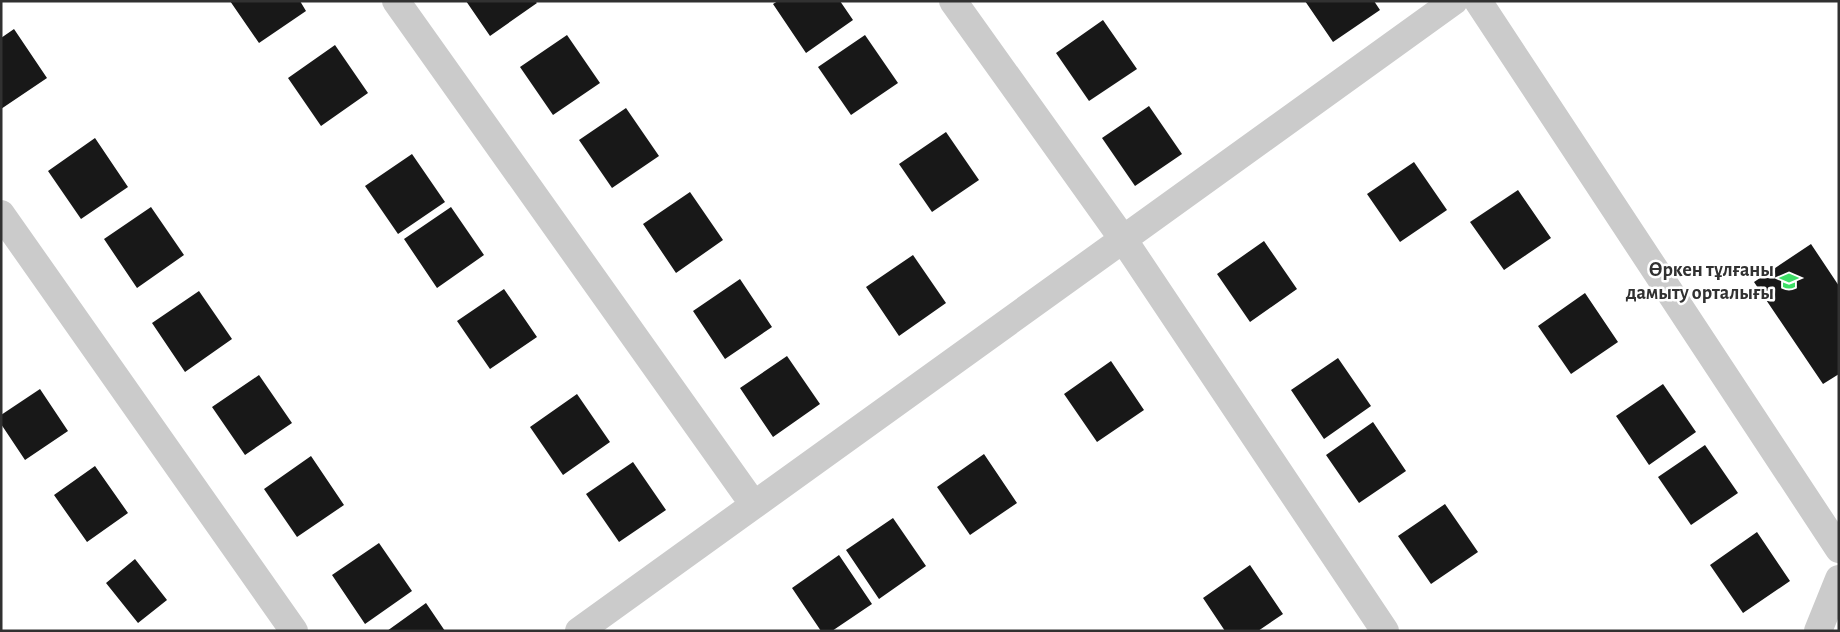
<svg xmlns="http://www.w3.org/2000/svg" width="1840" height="632" font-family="'Alegreya Sans',sans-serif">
<rect width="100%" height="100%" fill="#fff"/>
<path fill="#181818" d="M 230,1 L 300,1 L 306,11 L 259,43 Z
M 466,1 L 535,1 L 537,3 L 490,36 Z
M 778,1 L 840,1 L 853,20 L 806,53 L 773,4 Z
M 1305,1 L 1374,1 L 1380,10 L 1333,42 Z
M 1103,20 L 1137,69 L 1089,101 L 1056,53 Z
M 14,29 L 47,78 L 1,109 L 1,38 Z
M 567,35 L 600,83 L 553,115 L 520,67 Z
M 865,35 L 898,83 L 851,115 L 818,67 Z
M 335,45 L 368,93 L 321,126 L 288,78 Z
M 1149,106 L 1182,154 L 1135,186 L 1102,138 Z
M 626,108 L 659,156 L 612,188 L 579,140 Z
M 946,132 L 979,180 L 932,212 L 899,164 Z
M 95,138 L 128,187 L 81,219 L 48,171 Z
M 412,154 L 445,202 L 398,234 L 365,186 Z
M 1414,162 L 1447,210 L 1400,242 L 1367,194 Z
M 1518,190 L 1551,238 L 1504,270 L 1470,222 Z
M 690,192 L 723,240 L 676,273 L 643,224 Z
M 151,207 L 184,255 L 137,288 L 104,239 Z
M 451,207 L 484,255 L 437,288 L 404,239 Z
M 1264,241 L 1297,289 L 1250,322 L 1217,274 Z
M 1811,244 L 1839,286 L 1839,374 L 1823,384 L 1754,282 Z
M 913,255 L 946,303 L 899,336 L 866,287 Z
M 740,279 L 772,327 L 725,359 L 693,311 Z
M 504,289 L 537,337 L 490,369 L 457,321 Z
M 199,291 L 232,339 L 185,372 L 152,323 Z
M 1585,293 L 1618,342 L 1571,374 L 1538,326 Z
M 787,356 L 820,404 L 773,437 L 740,388 Z
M 1338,358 L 1371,406 L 1324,439 L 1291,390 Z
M 1111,361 L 1144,410 L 1097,442 L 1064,394 Z
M 259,375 L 292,423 L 245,455 L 212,407 Z
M 1663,384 L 1696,432 L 1649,465 L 1616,416 Z
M 40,389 L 68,431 L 25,460 L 1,424 L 1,415 Z
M 577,394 L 610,442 L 563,475 L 530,427 Z
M 1373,422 L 1406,471 L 1359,503 L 1326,455 Z
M 1705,445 L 1738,493 L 1691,525 L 1658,477 Z
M 984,454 L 1017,503 L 970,535 L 937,487 Z
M 311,456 L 344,505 L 297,537 L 264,489 Z
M 633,462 L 666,510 L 619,542 L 586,494 Z
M 95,466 L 128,513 L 87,542 L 54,495 Z
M 1445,504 L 1478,552 L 1431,584 L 1398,536 Z
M 893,518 L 926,566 L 879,599 L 846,550 Z
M 1757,532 L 1790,581 L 1743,613 L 1710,565 Z
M 379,543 L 412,591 L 365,624 L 332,575 Z
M 839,555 L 872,604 L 832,631 L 821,631 L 792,588 Z
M 135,559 L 167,600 L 138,623 L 106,583 Z
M 1250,565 L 1283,614 L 1258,631 L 1225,631 L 1203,598 Z
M 426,603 L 445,631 L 387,631 Z"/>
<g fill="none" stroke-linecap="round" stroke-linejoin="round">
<path stroke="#cbcbcb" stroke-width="28" d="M 396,1 L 754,505
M 953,1 L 1123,239 L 1385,631
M 1478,1 L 1839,549
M 1,214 L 294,631
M 579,631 L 1454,1
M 1818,631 L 1839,579"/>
</g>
<defs>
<g id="school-bare" transform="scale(1.5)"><path d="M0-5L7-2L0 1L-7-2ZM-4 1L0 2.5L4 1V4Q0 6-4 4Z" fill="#3dde66" stroke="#fff" stroke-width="2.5" paint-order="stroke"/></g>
</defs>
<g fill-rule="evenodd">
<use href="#school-bare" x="1789" y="281"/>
</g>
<g text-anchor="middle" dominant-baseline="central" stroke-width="5" stroke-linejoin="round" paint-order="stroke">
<g font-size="20" font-weight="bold" fill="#313131" stroke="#fff" text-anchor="end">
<text x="1774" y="270">Өркен тұлғаны<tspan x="1774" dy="23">дамыту орталығы</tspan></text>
</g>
</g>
<rect width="1840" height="632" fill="none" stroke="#313131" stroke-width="5"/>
</svg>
